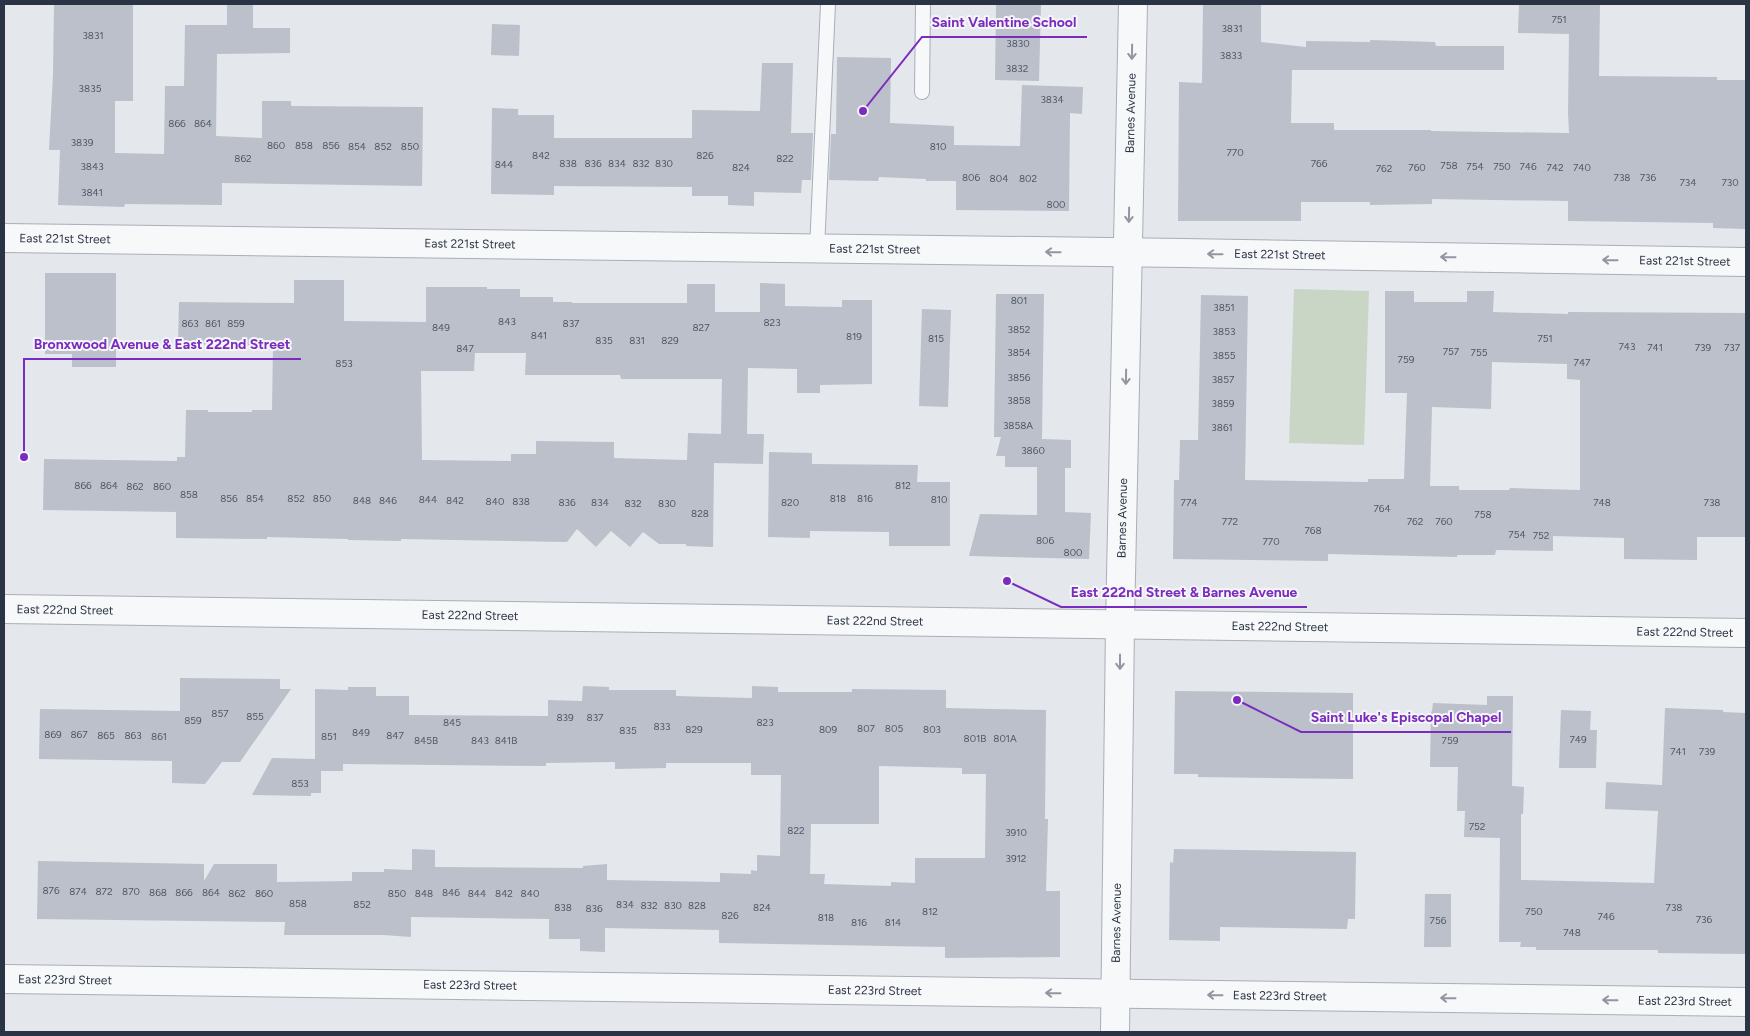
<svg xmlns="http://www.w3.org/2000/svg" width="1750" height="1036" font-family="Figtree,sans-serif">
<rect width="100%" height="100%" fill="#e4e7ec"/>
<path fill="#c9d6c5" d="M 1294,289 L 1369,291 L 1364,445 L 1289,443 Z"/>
<path fill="#bbc0ca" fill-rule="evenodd" d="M 54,4 L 133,4 L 133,101 L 115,101 L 115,153 L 164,154 L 165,86 L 184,86 L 185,25 L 227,25 L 227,4 L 253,4 L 253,28 L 290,28 L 290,53 L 217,54 L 216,136 L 262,138 L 262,101 L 291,101 L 291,106 L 423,107 L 422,186 L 222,183 L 222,205 L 125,204 L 124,207 L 58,205 L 60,150 L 49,150 L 53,74 Z
M 996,4 L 1041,4 L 1039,81 L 995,80 Z
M 1203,4 L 1261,4 L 1261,42 L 1306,47 L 1306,41 L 1370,42 L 1370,40 L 1435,42 L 1436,46 L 1504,46 L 1504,70 L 1292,70 L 1291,123 L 1334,123 L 1334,130 L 1431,130 L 1431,131 L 1569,133 L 1568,113 L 1569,34 L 1518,33 L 1519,4 L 1600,4 L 1599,76 L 1717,77 L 1717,80 L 1746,80 L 1746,229 L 1713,228 L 1713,223 L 1568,221 L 1568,201 L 1432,199 L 1432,204 L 1370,205 L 1370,202 L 1301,202 L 1301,221 L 1178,221 L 1179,82 L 1202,83 Z
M 492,24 L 520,25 L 519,56 L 491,55 Z
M 837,57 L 891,58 L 890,123 L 954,126 L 954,145 L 1020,146 L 1022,85 L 1083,87 L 1082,114 L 1070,113 L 1069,211 L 956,210 L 956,181 L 926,181 L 926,179 L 879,177 L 878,181 L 829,180 L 831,134 L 836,134 Z
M 762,63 L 793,63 L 791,133 L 813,133 L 811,180 L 802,180 L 801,193 L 754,192 L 754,206 L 728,205 L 728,196 L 692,196 L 692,187 L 554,186 L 554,195 L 491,194 L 492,108 L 518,109 L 518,115 L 554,115 L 554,138 L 692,138 L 692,110 L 760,111 Z
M 45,273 L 116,273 L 116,367 L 72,367 L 72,354 L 45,354 Z
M 294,280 L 344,280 L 344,321 L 426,322 L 426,287 L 487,287 L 487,289 L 520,289 L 520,297 L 553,297 L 553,302 L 572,302 L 572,303 L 687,303 L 687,284 L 715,284 L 715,312 L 760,312 L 760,283 L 785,284 L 785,306 L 842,307 L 842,300 L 872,300 L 872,384 L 820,385 L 820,393 L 797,393 L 797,369 L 748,368 L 747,434 L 764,434 L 763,464 L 714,463 L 713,547 L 686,546 L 686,544 L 659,544 L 643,532 L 630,547 L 611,531 L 596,547 L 577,529 L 567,542 L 401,539 L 401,541 L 348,540 L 348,539 L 267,537 L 267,539 L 176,538 L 176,512 L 43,510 L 44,459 L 177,461 L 177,457 L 185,457 L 186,410 L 208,410 L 208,412 L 252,412 L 252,410 L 272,410 L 273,346 L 178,344 L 179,302 L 294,303 ZM 475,353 L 526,353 L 525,375 L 620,375 L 621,379 L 722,379 L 721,434 L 688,433 L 687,460 L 614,458 L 614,442 L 536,441 L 536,454 L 511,454 L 511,461 L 422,460 L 421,371 L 474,371 Z
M 1385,291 L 1414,291 L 1414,302 L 1467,302 L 1467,291 L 1494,291 L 1493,312 L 1568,314 L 1568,312 L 1746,313 L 1746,537 L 1697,537 L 1697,560 L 1624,559 L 1624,538 L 1553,536 L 1553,551 L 1496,550 L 1495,555 L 1457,555 L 1457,557 L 1328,554 L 1328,561 L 1173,559 L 1174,480 L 1179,480 L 1180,440 L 1198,440 L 1201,295 L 1248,296 L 1245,480 L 1368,482 L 1368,479 L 1404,479 L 1407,393 L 1385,393 ZM 1492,362 L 1567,364 L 1567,379 L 1580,380 L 1580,490 L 1510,488 L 1509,490 L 1459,490 L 1459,486 L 1430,486 L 1432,407 L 1491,409 Z
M 996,294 L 1044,294 L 1042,439 L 1071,440 L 1071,468 L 1065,468 L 1065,512 L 1091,513 L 1089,559 L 969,556 L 980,514 L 1037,515 L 1037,467 L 1005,467 L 1005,456 L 996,456 L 1001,437 L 994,437 Z
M 922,309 L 951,310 L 948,407 L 919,406 Z
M 769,452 L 812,453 L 812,464 L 918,465 L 917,482 L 950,482 L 950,546 L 889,546 L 889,532 L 810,531 L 810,538 L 768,537 Z
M 180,678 L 280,679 L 280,689 L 291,689 L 240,762 L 222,762 L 205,784 L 172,783 L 172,761 L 39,759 L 40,709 L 180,711 Z
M 583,686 L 609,687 L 609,690 L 676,690 L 676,696 L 752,698 L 752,686 L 778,687 L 778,692 L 852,692 L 852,689 L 946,690 L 946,708 L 1046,710 L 1045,819 L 1048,819 L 1046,891 L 1060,891 L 1060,957 L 945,958 L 945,947 L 719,943 L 719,930 L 605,928 L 605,952 L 580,951 L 580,939 L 549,939 L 549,919 L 411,917 L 411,937 L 383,935 L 284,935 L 285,922 L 37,919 L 38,861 L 204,864 L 204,881 L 214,864 L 277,864 L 277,882 L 352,881 L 352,872 L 384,872 L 384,869 L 412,870 L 412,849 L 435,850 L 435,867 L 583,868 L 583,866 L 607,864 L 607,880 L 720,882 L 720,873 L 751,874 L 751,870 L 757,871 L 757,855 L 780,856 L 781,775 L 751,775 L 751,763 L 666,763 L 666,768 L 615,769 L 615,762 L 546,763 L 546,766 L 343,764 L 343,771 L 321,771 L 321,793 L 311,793 L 311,796 L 252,795 L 272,758 L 315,759 L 315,689 L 348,690 L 348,687 L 376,687 L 376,696 L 409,696 L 409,715 L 548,716 L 548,700 L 582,701 ZM 879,766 L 962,768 L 962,774 L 986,774 L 985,858 L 915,858 L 915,883 L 891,882 L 891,886 L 824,884 L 825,874 L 810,874 L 811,824 L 879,824 Z
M 1175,691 L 1353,693 L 1353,779 L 1198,777 L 1198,774 L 1174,774 Z
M 1487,696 L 1513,696 L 1512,786 L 1524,787 L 1523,814 L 1521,814 L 1521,880 L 1654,883 L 1658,811 L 1605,809 L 1606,782 L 1662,785 L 1665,708 L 1723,710 L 1723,712 L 1746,713 L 1746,954 L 1658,953 L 1658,950 L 1536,950 L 1536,947 L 1520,947 L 1521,942 L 1499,942 L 1500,838 L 1464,837 L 1465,811 L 1457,811 L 1458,767 L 1430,767 L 1431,712 L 1432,711 L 1433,703 L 1487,705 Z
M 1561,710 L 1591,711 L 1590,730 L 1597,730 L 1596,768 L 1559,768 Z
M 1174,849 L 1356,852 L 1355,919 L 1348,919 L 1347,929 L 1220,927 L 1220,941 L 1169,940 L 1170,862 L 1173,863 Z
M 1425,894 L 1451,894 L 1451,947 L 1424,947 Z"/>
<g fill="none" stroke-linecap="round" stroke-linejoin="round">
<g stroke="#a9aeb7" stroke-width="16">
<path id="service" d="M 922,92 L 923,4
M 817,249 L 828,4"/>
</g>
<g stroke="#a9aeb7" stroke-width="30">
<g id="minor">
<path id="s1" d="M 4,238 L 1183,253 L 1746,262"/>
<path id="s2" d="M 4,979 L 1746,1002"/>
</g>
</g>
<g stroke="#a9aeb7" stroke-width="30">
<g id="tertiary">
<path id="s3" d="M 4,609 L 1746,633"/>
<path id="s4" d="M 1115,1032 L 1120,624 L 1133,4"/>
</g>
</g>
<use href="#service" stroke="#f7f8fa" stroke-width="14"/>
<use href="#minor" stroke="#f7f8fa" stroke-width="28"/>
<use href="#tertiary" stroke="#f7f8fa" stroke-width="28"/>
</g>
<defs><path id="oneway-shaft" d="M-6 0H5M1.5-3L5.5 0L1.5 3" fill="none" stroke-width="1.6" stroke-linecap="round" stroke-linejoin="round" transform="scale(1.25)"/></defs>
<g stroke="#9196a0">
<use href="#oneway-shaft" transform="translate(1132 52) rotate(91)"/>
<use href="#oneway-shaft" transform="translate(1129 215) rotate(91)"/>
<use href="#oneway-shaft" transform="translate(1053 252) rotate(-179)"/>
<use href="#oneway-shaft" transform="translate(1215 254) rotate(-179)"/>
<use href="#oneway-shaft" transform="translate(1448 257) rotate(-179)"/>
<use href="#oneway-shaft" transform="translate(1610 260) rotate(-179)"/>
<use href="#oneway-shaft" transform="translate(1126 377) rotate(91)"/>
<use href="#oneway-shaft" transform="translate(1120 662) rotate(90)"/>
<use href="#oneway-shaft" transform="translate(1053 993) rotate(-179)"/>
<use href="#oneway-shaft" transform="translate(1215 995) rotate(-179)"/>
<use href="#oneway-shaft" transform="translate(1448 998) rotate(-179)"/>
<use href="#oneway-shaft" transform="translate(1610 1000) rotate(-179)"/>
</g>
<g text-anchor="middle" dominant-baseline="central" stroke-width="4" stroke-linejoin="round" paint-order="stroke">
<g font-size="10" fill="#4f5766">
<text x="1559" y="19">751</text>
<text x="1232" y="28">3831</text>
<text x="93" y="35">3831</text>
<text x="1018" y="43">3830</text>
<text x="1231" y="55">3833</text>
<text x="1017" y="68">3832</text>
<text x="90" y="88">3835</text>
<text x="1052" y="99">3834</text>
<text x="177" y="123">866</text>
<text x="203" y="123">864</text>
<text x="82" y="142">3839</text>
<text x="276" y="145">860</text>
<text x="304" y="145">858</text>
<text x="331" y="145">856</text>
<text x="357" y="146">854</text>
<text x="383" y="146">852</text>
<text x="410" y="146">850</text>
<text x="938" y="146">810</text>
<text x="1235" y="152">770</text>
<text x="541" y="155">842</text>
<text x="705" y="155">826</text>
<text x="243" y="158">862</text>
<text x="785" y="158">822</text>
<text x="568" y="163">838</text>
<text x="593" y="163">836</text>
<text x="617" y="163">834</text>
<text x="641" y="163">832</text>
<text x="664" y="163">830</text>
<text x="1319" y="163">766</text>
<text x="504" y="164">844</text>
<text x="1449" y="165">758</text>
<text x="92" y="166">3843</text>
<text x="1475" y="166">754</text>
<text x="1502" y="166">750</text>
<text x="1528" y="166">746</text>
<text x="741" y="167">824</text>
<text x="1417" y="167">760</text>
<text x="1555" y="167">742</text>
<text x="1582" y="167">740</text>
<text x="1384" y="168">762</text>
<text x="971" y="177">806</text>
<text x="1622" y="177">738</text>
<text x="1648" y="177">736</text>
<text x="999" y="178">804</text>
<text x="1028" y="178">802</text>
<text x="1688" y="182">734</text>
<text x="1730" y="182">730</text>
<text x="92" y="192">3841</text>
<text x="1056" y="204">800</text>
<text x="1019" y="300">801</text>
<text x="1224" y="307">3851</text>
<text x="507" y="321">843</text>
<text x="772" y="322">823</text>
<text x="190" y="323">863</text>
<text x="213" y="323">861</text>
<text x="236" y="323">859</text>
<text x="571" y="323">837</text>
<text x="441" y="327">849</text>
<text x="701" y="327">827</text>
<text x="1019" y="329">3852</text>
<text x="1224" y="331">3853</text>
<text x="539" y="335">841</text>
<text x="854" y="336">819</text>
<text x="936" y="338">815</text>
<text x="1545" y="338">751</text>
<text x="604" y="340">835</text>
<text x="637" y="340">831</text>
<text x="670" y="340">829</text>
<text x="1627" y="346">743</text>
<text x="1655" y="347">741</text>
<text x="1703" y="347">739</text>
<text x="1732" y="347">737</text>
<text x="465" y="348">847</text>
<text x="1451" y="351">757</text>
<text x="1019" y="352">3854</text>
<text x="1479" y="352">755</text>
<text x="1224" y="355">3855</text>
<text x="1406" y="359">759</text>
<text x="1582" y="362">747</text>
<text x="344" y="363">853</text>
<text x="1019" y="377">3856</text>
<text x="1223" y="379">3857</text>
<text x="1019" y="400">3858</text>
<text x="1223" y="403">3859</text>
<text x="1018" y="425">3858A</text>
<text x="1222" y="427">3861</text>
<text x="1033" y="450">3860</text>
<text x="83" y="485">866</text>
<text x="109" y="485">864</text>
<text x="903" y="485">812</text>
<text x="135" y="486">862</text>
<text x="162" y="486">860</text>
<text x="189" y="494">858</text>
<text x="229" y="498">856</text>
<text x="255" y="498">854</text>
<text x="296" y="498">852</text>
<text x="322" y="498">850</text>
<text x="838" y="498">818</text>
<text x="865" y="498">816</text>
<text x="428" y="499">844</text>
<text x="939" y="499">810</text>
<text x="362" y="500">848</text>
<text x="388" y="500">846</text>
<text x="455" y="500">842</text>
<text x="495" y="501">840</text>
<text x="521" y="501">838</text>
<text x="567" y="502">836</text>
<text x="600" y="502">834</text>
<text x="790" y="502">820</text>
<text x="1189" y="502">774</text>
<text x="1602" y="502">748</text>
<text x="1712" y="502">738</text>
<text x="633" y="503">832</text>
<text x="667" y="503">830</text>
<text x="1382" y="508">764</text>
<text x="700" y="513">828</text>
<text x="1483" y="514">758</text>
<text x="1230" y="521">772</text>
<text x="1415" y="521">762</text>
<text x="1444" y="521">760</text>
<text x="1313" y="530">768</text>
<text x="1517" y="534">754</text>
<text x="1541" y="535">752</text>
<text x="1045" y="540">806</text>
<text x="1271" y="541">770</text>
<text x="1073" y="552">800</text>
<text x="220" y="713">857</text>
<text x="255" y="716">855</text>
<text x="565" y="717">839</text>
<text x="595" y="717">837</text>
<text x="193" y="720">859</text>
<text x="452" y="722">845</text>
<text x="765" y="722">823</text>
<text x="662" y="726">833</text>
<text x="866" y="728">807</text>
<text x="894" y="728">805</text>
<text x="694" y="729">829</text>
<text x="828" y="729">809</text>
<text x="932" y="729">803</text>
<text x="628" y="730">835</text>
<text x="361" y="732">849</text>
<text x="53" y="734">869</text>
<text x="79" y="734">867</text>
<text x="106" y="735">865</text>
<text x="133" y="735">863</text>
<text x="395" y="735">847</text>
<text x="159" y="736">861</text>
<text x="329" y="736">851</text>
<text x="975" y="738">801B</text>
<text x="1005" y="738">801A</text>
<text x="1578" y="739">749</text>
<text x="426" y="740">845B</text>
<text x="480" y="740">843</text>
<text x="506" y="740">841B</text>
<text x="1450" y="740">759</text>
<text x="1678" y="751">741</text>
<text x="1707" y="751">739</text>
<text x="300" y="783">853</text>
<text x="1477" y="826">752</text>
<text x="796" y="830">822</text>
<text x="1016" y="832">3910</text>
<text x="1016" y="858">3912</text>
<text x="51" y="890">876</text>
<text x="78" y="891">874</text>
<text x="104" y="891">872</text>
<text x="131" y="891">870</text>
<text x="158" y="892">868</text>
<text x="184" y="892">866</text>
<text x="211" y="892">864</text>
<text x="451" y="892">846</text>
<text x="237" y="893">862</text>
<text x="264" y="893">860</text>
<text x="397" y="893">850</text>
<text x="424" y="893">848</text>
<text x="477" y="893">844</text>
<text x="504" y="893">842</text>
<text x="530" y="893">840</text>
<text x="298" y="903">858</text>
<text x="362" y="904">852</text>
<text x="625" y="904">834</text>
<text x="649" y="905">832</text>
<text x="673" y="905">830</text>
<text x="697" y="905">828</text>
<text x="563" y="907">838</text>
<text x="762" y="907">824</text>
<text x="1674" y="907">738</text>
<text x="594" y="908">836</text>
<text x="930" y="911">812</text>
<text x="1534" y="911">750</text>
<text x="730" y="915">826</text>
<text x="1606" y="916">746</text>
<text x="826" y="917">818</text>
<text x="1704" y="919">736</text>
<text x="1438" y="920">756</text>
<text x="859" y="922">816</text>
<text x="893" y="922">814</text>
<text x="1572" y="932">748</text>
</g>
<g font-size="12" fill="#2b3445" stroke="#f4f6f9">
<text stroke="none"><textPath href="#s4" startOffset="919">Barnes Avenue</textPath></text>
<text stroke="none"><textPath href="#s1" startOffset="61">East 221st Street</textPath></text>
<text stroke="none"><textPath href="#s1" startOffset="466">East 221st Street</textPath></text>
<text stroke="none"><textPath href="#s1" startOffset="871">East 221st Street</textPath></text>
<text stroke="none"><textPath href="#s1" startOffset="1276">East 221st Street</textPath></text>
<text stroke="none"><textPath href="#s1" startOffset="1681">East 221st Street</textPath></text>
<text stroke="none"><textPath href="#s4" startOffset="514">Barnes Avenue</textPath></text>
<text stroke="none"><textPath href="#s3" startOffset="61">East 222nd Street</textPath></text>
<text stroke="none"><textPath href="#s3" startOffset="466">East 222nd Street</textPath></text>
<text stroke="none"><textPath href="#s3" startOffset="871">East 222nd Street</textPath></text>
<text stroke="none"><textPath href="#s3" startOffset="1276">East 222nd Street</textPath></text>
<text stroke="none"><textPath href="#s3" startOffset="1681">East 222nd Street</textPath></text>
<text stroke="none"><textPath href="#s4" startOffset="109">Barnes Avenue</textPath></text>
<text stroke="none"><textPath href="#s2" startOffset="61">East 223rd Street</textPath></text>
<text stroke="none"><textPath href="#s2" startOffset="466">East 223rd Street</textPath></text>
<text stroke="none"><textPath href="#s2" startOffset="871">East 223rd Street</textPath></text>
<text stroke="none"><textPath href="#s2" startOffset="1276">East 223rd Street</textPath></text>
<text stroke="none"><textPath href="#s2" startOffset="1681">East 223rd Street</textPath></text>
</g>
</g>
<path fill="none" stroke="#7b2cbf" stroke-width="2" d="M863 111L922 37H1087M24 457L24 359H301M1007 581L1061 607H1307M1237 700L1301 732H1511"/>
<g fill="#7b2cbf" stroke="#f4f6f9" stroke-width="2">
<circle cx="863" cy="111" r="5"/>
<circle cx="24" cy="457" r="5"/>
<circle cx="1007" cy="581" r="5"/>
<circle cx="1237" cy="700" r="5"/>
</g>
<g font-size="14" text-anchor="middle" font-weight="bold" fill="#7b2cbf" stroke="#f4f6f9" stroke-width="4" stroke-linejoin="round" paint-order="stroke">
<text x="1004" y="27">Saint Valentine School</text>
<text x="162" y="349">Bronxwood Avenue &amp; East 222nd Street</text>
<text x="1184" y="597">East 222nd Street &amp; Barnes Avenue</text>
<text x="1406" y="722">Saint Luke's Episcopal Chapel</text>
</g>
<rect width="1750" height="1036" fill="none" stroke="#2b3445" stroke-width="10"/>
</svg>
